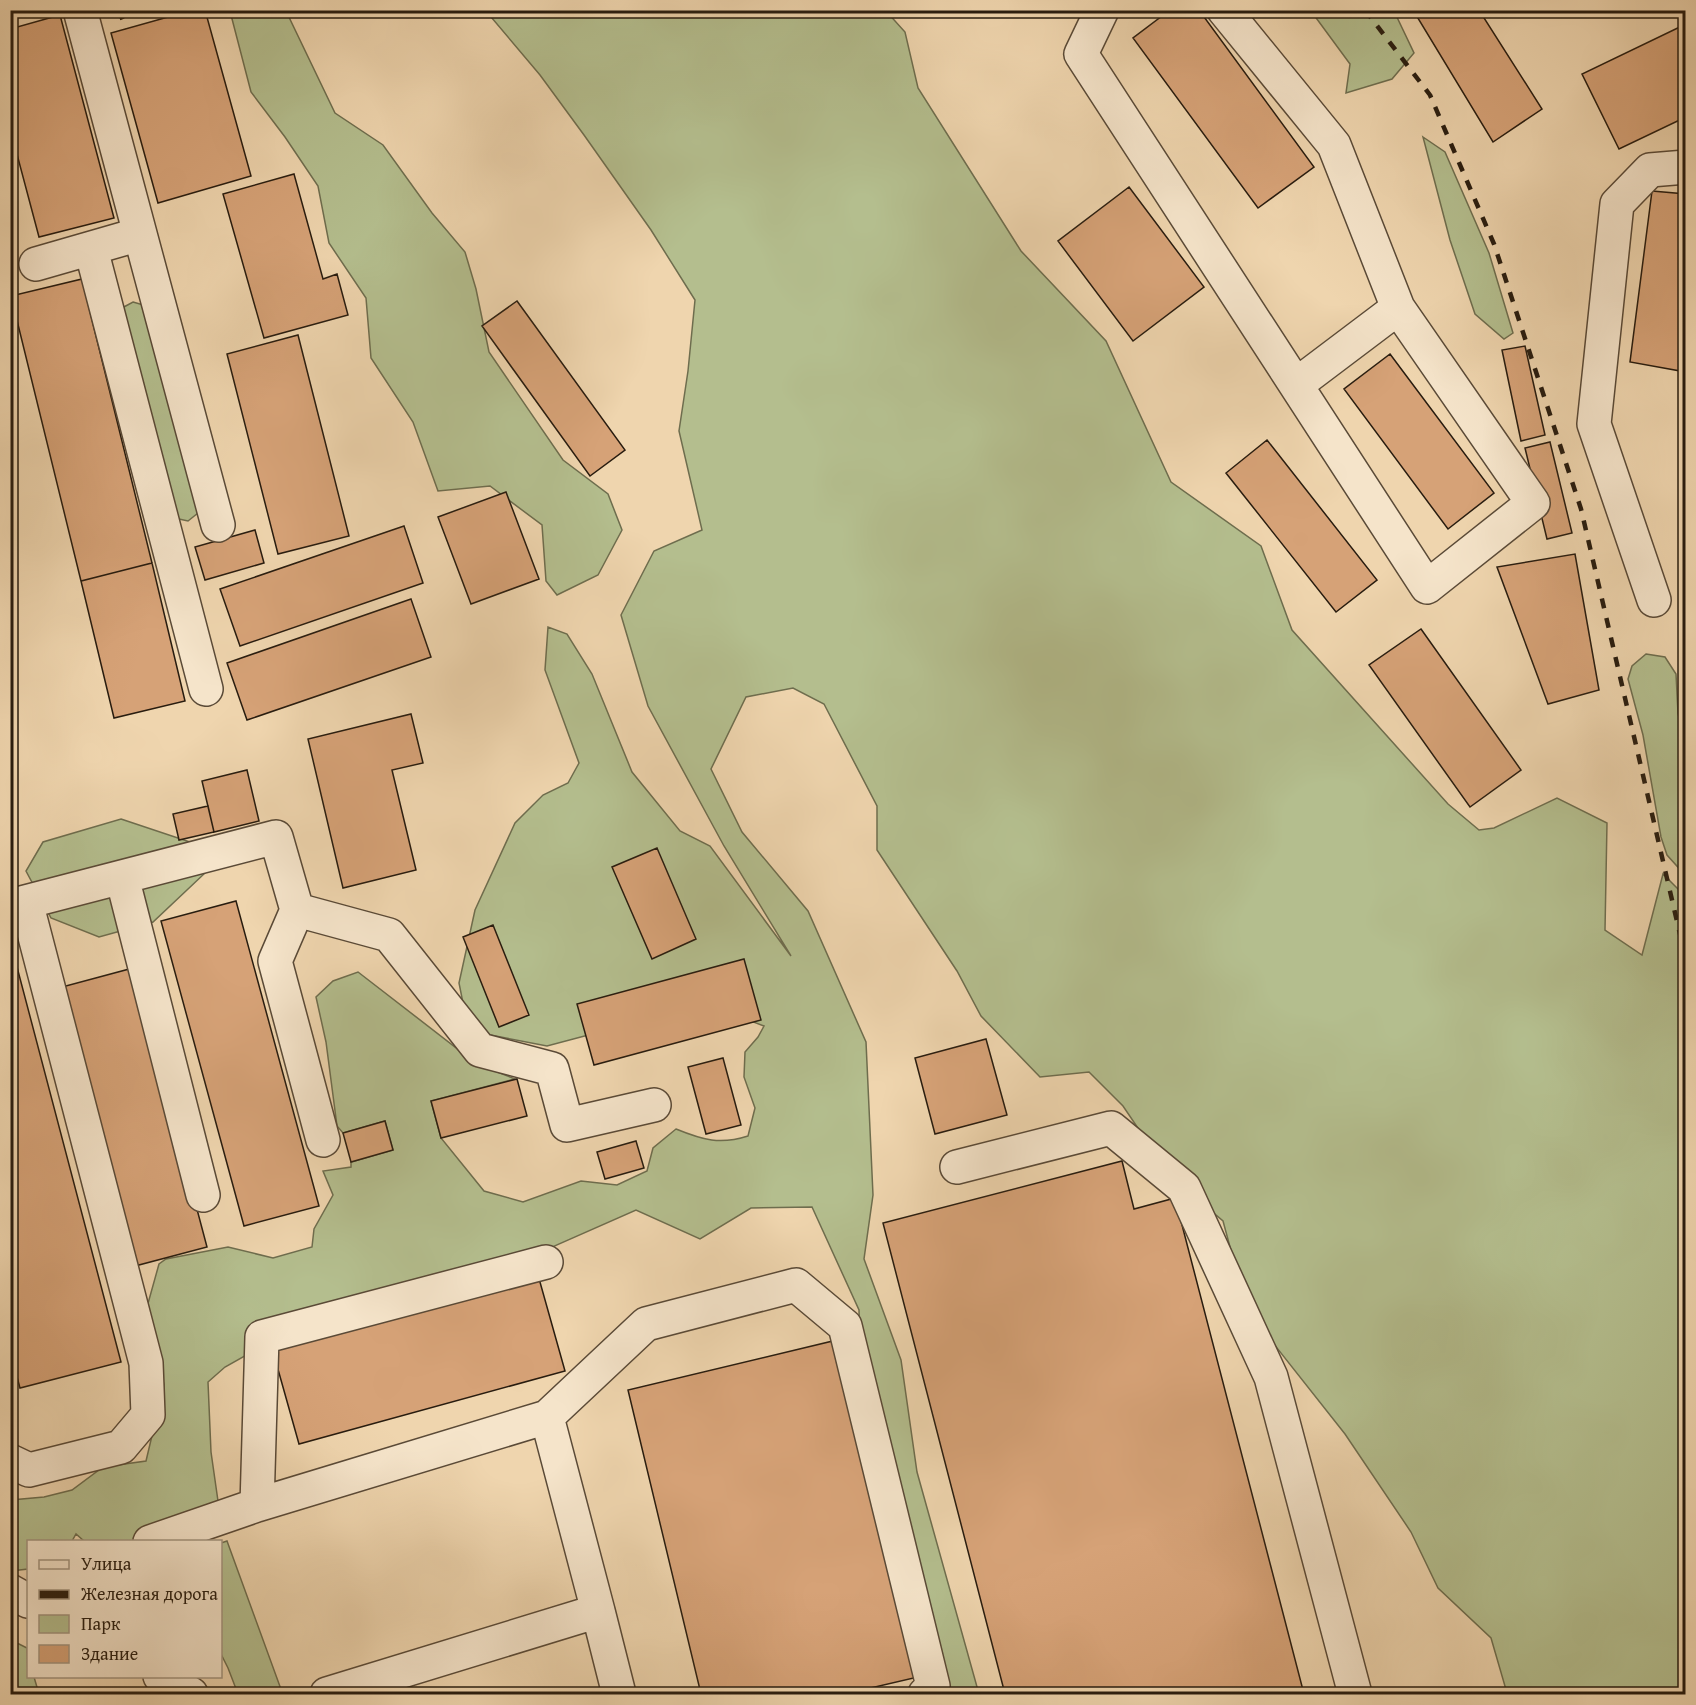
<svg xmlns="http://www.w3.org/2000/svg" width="1696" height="1705" font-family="'Gentium Book Plus',serif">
<rect width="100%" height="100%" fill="#efd5ae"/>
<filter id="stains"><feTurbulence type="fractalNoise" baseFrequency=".00333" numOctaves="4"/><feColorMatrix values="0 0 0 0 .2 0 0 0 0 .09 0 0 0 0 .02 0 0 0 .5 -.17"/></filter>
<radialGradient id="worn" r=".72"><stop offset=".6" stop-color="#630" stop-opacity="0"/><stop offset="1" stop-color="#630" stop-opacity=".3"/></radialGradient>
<path fill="#b4be8e" stroke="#6e6d4e" stroke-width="1.5" d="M 233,11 L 286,11 L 335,113 L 383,145 L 432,213 L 465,252 L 476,289 L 489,352 L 563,460 L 608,494 L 622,530 L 598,575 L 557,595 L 546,581 L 542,525 L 490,486 L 438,491 L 413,422 L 371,358 L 366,298 L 329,243 L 318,186 L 285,137 L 251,92 L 231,15 Z
M 486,11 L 886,11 L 905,32 L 918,88 L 1021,251 L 1106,341 L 1171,482 L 1261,546 L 1292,630 L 1448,804 L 1479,830 L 1494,828 L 1557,798 L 1607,823 L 1605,930 L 1642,955 L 1663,874 L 1685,896 L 1685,1694 L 1505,1694 L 1507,1693 L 1491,1638 L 1438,1588 L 1411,1532 L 1345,1434 L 1247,1310 L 1223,1221 L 1171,1177 L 1123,1106 L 1089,1072 L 1040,1077 L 981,1016 L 957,971 L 877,850 L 877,806 L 824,704 L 793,688 L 746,697 L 711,769 L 742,832 L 808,911 L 866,1042 L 873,1195 L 864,1259 L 901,1360 L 917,1472 L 979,1694 L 952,1694 L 939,1685 L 861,1394 L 859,1310 L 812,1207 L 751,1208 L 700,1239 L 636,1210 L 500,1270 L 309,1320 L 225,1367 L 208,1382 L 211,1452 L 218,1501 L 152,1541 L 84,1541 L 76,1534 L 72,1541 L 28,1542 L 28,1569 L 11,1571 L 11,1500 L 44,1497 L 72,1490 L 103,1467 L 146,1461 L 164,1385 L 147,1307 L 159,1264 L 166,1259 L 228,1247 L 273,1258 L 312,1247 L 314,1229 L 333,1195 L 323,1171 L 351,1167 L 351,1162 L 393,1150 L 385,1121 L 343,1133 L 337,1126 L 326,1042 L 316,997 L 333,981 L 358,972 L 477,1064 L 515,1079 L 431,1101 L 441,1138 L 484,1191 L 523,1202 L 581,1181 L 617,1185 L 647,1171 L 653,1148 L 676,1129 C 703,1140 720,1145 748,1136 L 755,1108 L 744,1077 L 745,1052 L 758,1037 L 764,1026 L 686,996 L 626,1025 L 547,1046 L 480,1033 L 464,1008 L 459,983 L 475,910 L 515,823 L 543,795 L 568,783 L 579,763 L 545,670 L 548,627 L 567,634 L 592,674 L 632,772 L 680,831 L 710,846 L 791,956 L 724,846 L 648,706 L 621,615 L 654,551 L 702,530 L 679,431 L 688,371 L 695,300 L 651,230 L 584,135 L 540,75 Z
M 1311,11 L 1394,11 L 1414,53 L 1392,79 L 1346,93 L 1350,64 Z
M 1423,137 L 1445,152 L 1489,253 L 1513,333 L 1504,339 L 1475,314 L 1450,240 Z
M 133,302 L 147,306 L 203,509 L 188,521 L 170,517 L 122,308 Z
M 1646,654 L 1665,657 L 1676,674 L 1678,713 L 1685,748 L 1685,875 L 1667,855 L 1661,837 L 1643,735 L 1628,679 L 1632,666 Z
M 121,819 L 205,847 L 205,873 L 153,922 L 99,937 L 51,918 L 26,871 L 43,842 Z
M 227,1541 L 282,1692 L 276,1694 L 238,1694 L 228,1668 L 221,1654 L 221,1543 Z
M 11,1640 L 27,1648 L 28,1676 L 34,1677 L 39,1694 L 11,1694 Z"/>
<path fill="#d6a277" stroke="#281c0f" stroke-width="1.5" d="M 193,10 L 205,10 L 251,176 L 158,203 L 111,33 Z
M 1170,10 L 1199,10 L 1314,167 L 1258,208 L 1133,38 Z
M 1413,10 L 1479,10 L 1542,109 L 1493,142 Z
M 60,15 L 114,218 L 39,237 L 10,128 L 10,29 Z
M 1686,24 L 1686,117 L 1619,149 L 1582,74 Z
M 294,174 L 323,279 L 337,274 L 348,315 L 264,338 L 223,194 Z
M 1129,187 L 1204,287 L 1133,341 L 1058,241 Z
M 1652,191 L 1686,194 L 1686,372 L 1630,362 Z
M 82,279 L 152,563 L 81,581 L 11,296 Z
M 517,301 L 625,450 L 590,476 L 482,326 Z
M 298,335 L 349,536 L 278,554 L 227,354 Z
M 1525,346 L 1545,435 L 1521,441 L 1502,350 Z
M 1390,354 L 1494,493 L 1448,529 L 1344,389 Z
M 1267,440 L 1377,580 L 1336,612 L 1226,473 Z
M 1550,442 L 1572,533 L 1547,539 L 1525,448 Z
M 506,492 L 539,579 L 471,604 L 438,517 Z
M 404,526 L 423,583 L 240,646 L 220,589 Z
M 255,530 L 264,563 L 205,580 L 195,547 Z
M 1575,554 L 1599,690 L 1548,704 L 1497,567 Z
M 152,563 L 185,701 L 114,718 L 81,581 Z
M 411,599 L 431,657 L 247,720 L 227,663 Z
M 1421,629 L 1521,770 L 1470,807 L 1369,665 Z
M 411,714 L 423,763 L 392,770 L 416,870 L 343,888 L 308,739 Z
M 247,770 L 259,821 L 214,832 L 202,781 Z
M 208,806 L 214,832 L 179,840 L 173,814 Z
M 657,848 L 696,939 L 652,959 L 612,867 Z
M 236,901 L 319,1206 L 244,1226 L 161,921 Z
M 493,925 L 529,1015 L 499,1027 L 463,937 Z
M 10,948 L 12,948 L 121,1362 L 20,1388 L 10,1351 Z
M 744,959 L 761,1020 L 594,1065 L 577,1004 Z
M 133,968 L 207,1247 L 135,1266 L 62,987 Z
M 986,1039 L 1007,1115 L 935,1134 L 915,1058 Z
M 723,1058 L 741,1125 L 706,1134 L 688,1067 Z
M 517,1079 L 527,1116 L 441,1138 L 431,1101 Z
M 385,1121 L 393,1150 L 351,1162 L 343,1133 Z
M 636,1141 L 644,1168 L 605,1179 L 597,1152 Z
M 1122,1161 L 1134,1209 L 1175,1198 L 1304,1694 L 1005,1694 L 883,1223 Z
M 538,1275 L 565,1371 L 299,1444 L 272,1348 Z
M 837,1340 L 918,1677 L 845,1694 L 701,1694 L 628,1390 Z"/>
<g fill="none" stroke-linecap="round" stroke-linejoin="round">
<g stroke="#5a4a37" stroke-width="36">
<path id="minor" d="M 80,10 L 218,525
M 1102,10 L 1081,54 L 1427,587 L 1533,503 L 1398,308 L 1334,145 L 1224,10
M 91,249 L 206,689
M 36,264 L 140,234
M 1296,385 L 1398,308
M 1654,600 L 1594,424 L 1617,204 L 1650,170 L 1686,167
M 122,877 L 203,1195
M 10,906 L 276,837 L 297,910 L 389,935 L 480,1050 L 552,1069 L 567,1125 L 654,1105
M 297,910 L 275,961 L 323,1140
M 957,1167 L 1111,1128 L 1184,1188 L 1271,1377 L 1355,1694
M 547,1417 L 646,1324 L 796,1285 L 845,1326 L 933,1686 L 925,1694
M 10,1461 L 29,1470 L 121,1447 L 148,1415 L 146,1363 L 26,902
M 257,1505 L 547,1417 L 598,1611 L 327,1694
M 150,1542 L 257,1505 L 262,1337 L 546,1262
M 10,1591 L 28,1601
M 598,1611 L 619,1694
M 160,1676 L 191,1694"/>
</g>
<use href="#minor" stroke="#f5e4ca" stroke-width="33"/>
<path stroke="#281c0f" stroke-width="4.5" stroke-dasharray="10 10" stroke-linecap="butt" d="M 119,10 L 126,29
M 1365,10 L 1430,95 L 1494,244 L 1581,509 L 1686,960"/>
</g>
<rect width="1696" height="1705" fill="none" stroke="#efd5ae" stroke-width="36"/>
<rect x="12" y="12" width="1672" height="1681" fill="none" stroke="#281c0f" stroke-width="3"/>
<rect x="18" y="18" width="1660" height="1669" fill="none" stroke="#281c0f" stroke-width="1.5"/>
<rect x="27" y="1540" width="195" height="138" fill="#f5e4ca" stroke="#a3947f" stroke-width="1.5"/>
<rect x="39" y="1560" width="30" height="9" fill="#f5e4ca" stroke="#a3947f" stroke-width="1.5"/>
<text x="81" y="1570" font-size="18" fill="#281c0f">Улица</text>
<rect x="39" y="1590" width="30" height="9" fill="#281c0f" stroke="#a3947f" stroke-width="1.5"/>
<text x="81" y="1600" font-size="18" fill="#281c0f">Железная дорога</text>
<rect x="39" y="1615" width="30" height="18" fill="#b4be8e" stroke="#a3947f" stroke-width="1.5"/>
<text x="81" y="1630" font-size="18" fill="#281c0f">Парк</text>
<rect x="39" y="1645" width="30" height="18" fill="#d6a277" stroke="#a3947f" stroke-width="1.5"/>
<text x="81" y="1660" font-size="18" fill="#281c0f">Здание</text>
<rect width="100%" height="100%" filter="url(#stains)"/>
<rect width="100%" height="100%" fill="url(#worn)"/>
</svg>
